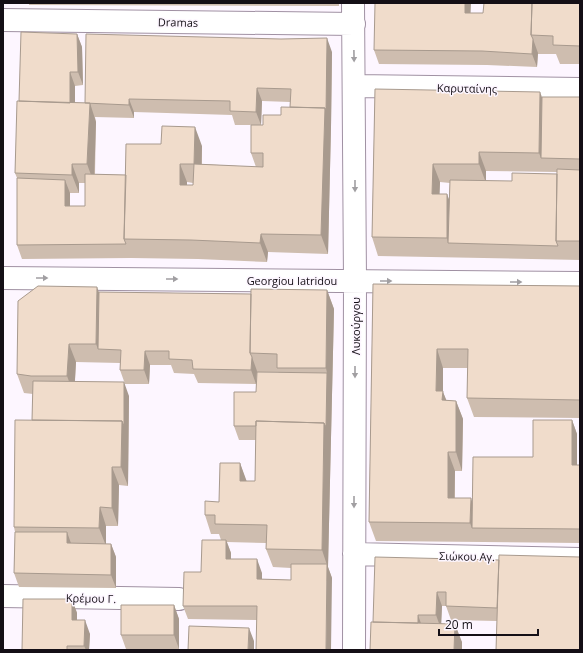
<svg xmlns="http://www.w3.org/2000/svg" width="583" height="653" font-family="'Open Sans',sans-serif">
<rect width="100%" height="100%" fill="#fdf6ff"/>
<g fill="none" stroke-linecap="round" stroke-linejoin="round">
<g stroke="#a091a3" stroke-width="24">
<path id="minor" d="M 353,3 L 355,281 L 354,650
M 3,20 L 354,24
M 355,86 L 580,89
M 3,278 L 580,283
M 354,554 L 580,559
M 3,596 L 179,599"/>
</g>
<use href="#minor" stroke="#fff" stroke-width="22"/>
</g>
<path fill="#cebdaf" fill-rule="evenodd" d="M 29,3 L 339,3 L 339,6 L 29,5 Z
M 580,3 L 580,64 L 560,64 L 556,54 L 538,54 L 538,53 L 537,67 L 487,65 L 379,64 L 374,50 L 470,13 L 483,13 Z
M 77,34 L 82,47 L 83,85 L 75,86 L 75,103 L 85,103 L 332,52 L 331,127 L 328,254 L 268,252 L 267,262 L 198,259 L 131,258 L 22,259 L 17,245 L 17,178 L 15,173 L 19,101 ZM 262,101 L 290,102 L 290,107 L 281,115 L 263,125 L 261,125 ZM 134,112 L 232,115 L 235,125 L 251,125 L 251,153 L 256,167 L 202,164 L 202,146 L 126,175 L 95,174 L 96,122 L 95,117 L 134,118 ZM 187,182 L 193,183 L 193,185 L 187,185 ZM 79,183 L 85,183 L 85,206 L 70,206 L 70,193 L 79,193 Z
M 375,89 L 542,97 L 580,97 L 580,260 L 378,256 L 372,237 ZM 486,171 L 557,172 L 557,174 L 512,181 L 486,181 ZM 440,182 L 450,183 L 449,200 L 447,194 L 439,194 Z
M 373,284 L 580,286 L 580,418 L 474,417 L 467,398 L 468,368 L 443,368 L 443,392 L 446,400 L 456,401 L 463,419 L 462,471 L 455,471 L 455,498 L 472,504 L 533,457 L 572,420 L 577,434 L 577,465 L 580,465 L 580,543 L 376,541 L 369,522 Z
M 327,290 L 334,309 L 328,567 L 332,578 L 257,620 L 188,619 L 183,606 L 201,572 L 221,540 L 219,534 L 211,534 L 205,515 L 219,502 L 240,463 L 246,481 L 255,481 L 256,440 L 239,440 L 234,426 L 256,392 L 279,372 L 257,372 L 257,371 L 256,384 L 198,383 L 194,374 L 174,373 L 171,365 L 150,365 L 149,384 L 125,384 L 120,370 L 120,363 L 76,362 L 75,381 L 129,396 L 128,486 L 119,485 L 118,526 L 106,526 L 106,544 L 111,544 L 116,557 L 116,588 L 19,587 L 14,573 L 15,532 L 14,527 L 32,420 L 33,394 L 24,393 L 17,374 L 99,292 L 251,294 ZM 227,542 L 266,543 L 266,549 L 273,567 L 291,568 L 291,580 L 262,579 L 262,573 L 231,559 L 231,553 Z
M 499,560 L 580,650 L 496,650 L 497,621 L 451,620 L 446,606 L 442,606 L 441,623 L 462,642 L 462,650 L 370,650 L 373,622 Z
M 72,599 L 77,613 L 77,620 L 90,634 L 89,650 L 22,650 Z
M 174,605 L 179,619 L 179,649 L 126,649 L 121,635 Z"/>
<path fill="#a89a8e" d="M 465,3 L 471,3 L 470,27 L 465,13 Z
M 77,34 L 82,47 L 83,85 L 78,72 Z
M 327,38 L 332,52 L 331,127 L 328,254 L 321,235 Z
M 533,39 L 538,53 L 537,67 L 532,54 Z
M 70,72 L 75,86 L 75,121 L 70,107 Z
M 257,88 L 262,101 L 261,125 L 256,112 Z
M 540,92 L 547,110 L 541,158 L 539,153 Z
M 129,99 L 134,112 L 134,118 L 129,105 Z
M 90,103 L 96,122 L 94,183 L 87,164 Z
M 195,127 L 202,146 L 201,183 L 194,164 Z
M 479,152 L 486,171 L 486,183 L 479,164 Z
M 72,164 L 79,183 L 79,193 L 72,175 Z
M 180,164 L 187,182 L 187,204 L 180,185 Z
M 433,164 L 440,182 L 439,213 L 432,194 Z
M 65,180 L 70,193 L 70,220 L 65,206 Z
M 447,194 L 454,213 L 448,243 L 447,238 Z
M 261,234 L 268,252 L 267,262 L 260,243 Z
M 97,287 L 104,305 L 98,349 L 96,344 Z
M 327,290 L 334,309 L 328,567 L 332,578 L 331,650 L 326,650 L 327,565 L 322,550 L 324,423 L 327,373 L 326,368 Z
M 69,344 L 76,362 L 74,395 L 67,376 Z
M 437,349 L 443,368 L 443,392 L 450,409 L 449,419 L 436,391 Z
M 145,351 L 150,365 L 149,384 L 144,370 Z
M 252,357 L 257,371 L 256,384 L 251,370 Z
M 124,382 L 129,396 L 128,486 L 121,467 L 122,421 Z
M 456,401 L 463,419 L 462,471 L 456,452 Z
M 572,420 L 577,434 L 577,479 L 572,465 Z
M 448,452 L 455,471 L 454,517 L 448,498 Z
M 240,463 L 247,482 L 240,481 Z
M 112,467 L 119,485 L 118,526 L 112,508 Z
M 471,498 L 477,517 L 472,528 L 470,523 Z
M 100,507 L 106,526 L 106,546 L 99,528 Z
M 67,532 L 72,546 L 67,543 Z
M 226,540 L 231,553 L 231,573 L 226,559 Z
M 111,544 L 116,557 L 116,588 L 111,575 Z
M 257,559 L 262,573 L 262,593 L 257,579 Z
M 437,592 L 442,606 L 441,629 L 436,615 Z
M 72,599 L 77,613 L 77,634 L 72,620 Z
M 174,605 L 179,619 L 179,649 L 174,635 Z
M 418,615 L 423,629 L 417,628 Z
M 85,620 L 90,634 L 89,650 L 86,650 L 84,646 Z
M 455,624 L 462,642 L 462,650 L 454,650 Z
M 249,628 L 254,641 L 254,650 L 248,650 Z"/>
<path fill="#f0dccb" stroke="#a89a8e" d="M 375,3 L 465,3 L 465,13 L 483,13 L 484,3 L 532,3 L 531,35 L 533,39 L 532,54 L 482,51 L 374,50 Z
M 532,3 L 580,3 L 580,46 L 553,45 L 553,36 L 531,35 Z
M 21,32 L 77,34 L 78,72 L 70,72 L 70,103 L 19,101 Z
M 86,34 L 281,39 L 327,38 L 326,113 L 325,108 L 290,107 L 291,89 L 257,88 L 256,112 L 230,111 L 230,101 L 129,99 L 129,105 L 85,103 Z
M 375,89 L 540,92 L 539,153 L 479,152 L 479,164 L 433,164 L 432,194 L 447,194 L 447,238 L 372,237 Z
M 542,97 L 580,97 L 580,159 L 541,158 Z
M 17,101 L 90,103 L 87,164 L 72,164 L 72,175 L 15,173 Z
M 281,107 L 325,108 L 321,235 L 261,234 L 260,243 L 191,240 L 124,239 L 126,144 L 161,144 L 162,126 L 195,127 L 194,164 L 180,164 L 180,185 L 193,185 L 194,164 L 263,167 L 263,153 L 251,153 L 251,125 L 263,125 L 263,115 L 281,115 Z
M 557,169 L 580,170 L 580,241 L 556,241 Z
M 512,173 L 557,174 L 556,241 L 558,246 L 448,243 L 450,180 L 512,181 Z
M 85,174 L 126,175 L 124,239 L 126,244 L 17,245 L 17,178 L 65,180 L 65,206 L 85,206 Z
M 373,284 L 580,286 L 580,400 L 467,398 L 468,349 L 437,349 L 436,391 L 443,391 L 442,400 L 456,401 L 456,452 L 448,452 L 448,498 L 471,498 L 470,523 L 369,522 Z
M 38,286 L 97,287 L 96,344 L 69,344 L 67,376 L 31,376 L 17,374 L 18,301 Z
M 251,289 L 327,290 L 326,368 L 277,368 L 277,354 L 250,353 Z
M 99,292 L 251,294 L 250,353 L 252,357 L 251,370 L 193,369 L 192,360 L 169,359 L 169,351 L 145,351 L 144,370 L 120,370 L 121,350 L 98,349 Z
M 257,372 L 327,373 L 326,427 L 324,423 L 256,421 L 256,426 L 234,426 L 234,392 L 256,392 Z
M 33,381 L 124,382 L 124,426 L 122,421 L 32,420 Z
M 15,420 L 122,421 L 121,467 L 112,467 L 112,508 L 100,507 L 99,528 L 14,527 Z
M 533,420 L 572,420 L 572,465 L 580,465 L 580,529 L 472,528 L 473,457 L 533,457 Z
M 256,421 L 324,423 L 322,550 L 266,549 L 267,525 L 215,524 L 215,515 L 205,515 L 205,501 L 219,502 L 220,463 L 240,463 L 240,481 L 255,481 Z
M 15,532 L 67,532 L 67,543 L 111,544 L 111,575 L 14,573 Z
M 202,540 L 226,540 L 226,559 L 257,559 L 257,579 L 291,580 L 291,564 L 327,564 L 326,650 L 256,650 L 257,606 L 183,606 L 184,572 L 201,572 Z
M 499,555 L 580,557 L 580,650 L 496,650 Z
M 375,557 L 499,560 L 497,608 L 446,606 L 446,592 L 437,592 L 436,615 L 418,615 L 418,623 L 373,622 Z
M 23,599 L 72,599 L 72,620 L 85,620 L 84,646 L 67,646 L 67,650 L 22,650 Z
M 121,605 L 174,605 L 174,635 L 121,635 Z
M 371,622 L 455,624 L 454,650 L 370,650 Z
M 189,626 L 249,628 L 248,650 L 188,650 Z"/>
<defs><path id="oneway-solid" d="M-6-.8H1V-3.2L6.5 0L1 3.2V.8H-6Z"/></defs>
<g fill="#a19fa2">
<use href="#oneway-solid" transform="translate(354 56) rotate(89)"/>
<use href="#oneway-solid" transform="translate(355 186) rotate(90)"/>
<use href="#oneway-solid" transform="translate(42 278)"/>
<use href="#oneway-solid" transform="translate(172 279)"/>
<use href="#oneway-solid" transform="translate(386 281)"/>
<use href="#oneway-solid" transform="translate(516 282)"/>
<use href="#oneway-solid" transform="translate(355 372) rotate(90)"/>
<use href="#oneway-solid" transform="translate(354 502) rotate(90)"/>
</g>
<g text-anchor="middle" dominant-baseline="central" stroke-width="3" stroke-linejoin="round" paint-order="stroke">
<g font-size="11" fill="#140f16" stroke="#fdf6ff">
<text transform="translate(178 22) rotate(1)">Dramas</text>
<text transform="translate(467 88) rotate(1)">Καρυταίνης</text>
<text x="292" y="280">Georgiou Iatridou</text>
<text transform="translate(355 326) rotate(-90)">Λυκούργου</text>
<text transform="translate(467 556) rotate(1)">Σιώκου Αγ.</text>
<text transform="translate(91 598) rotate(1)">Κρέμου Γ.</text>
</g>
</g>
<rect width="583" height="653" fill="none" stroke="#140f16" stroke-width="8"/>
<path d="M439 629v6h99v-6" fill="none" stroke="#140f16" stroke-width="2"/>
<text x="445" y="629" font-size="12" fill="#140f16" stroke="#fdf6ff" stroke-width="3" paint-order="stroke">20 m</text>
</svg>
